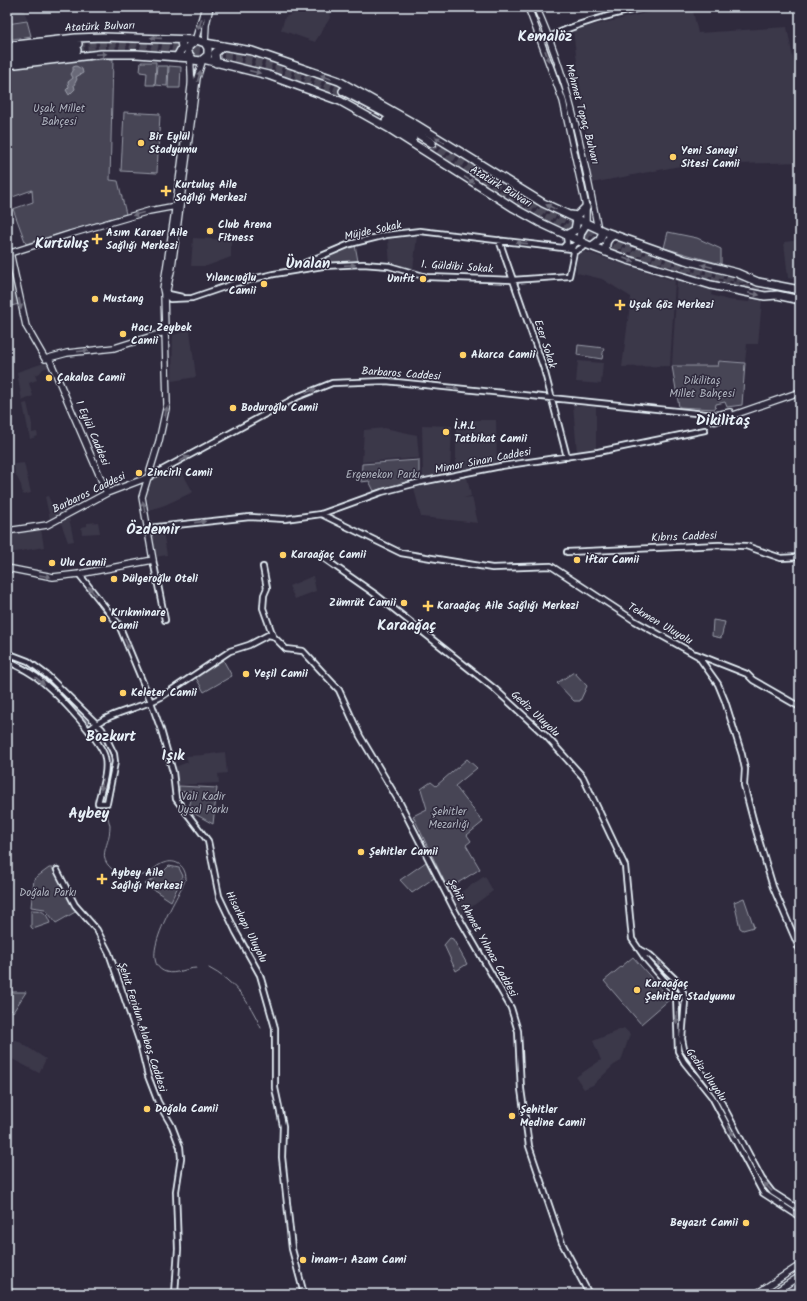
<svg xmlns="http://www.w3.org/2000/svg" width="807" height="1301" font-family="Kalam,sans-serif">
<rect width="100%" height="100%" fill="#2f2a3d"/>
<filter id="ink" filterUnits="userSpaceOnUse"><feTurbulence type="fractalNoise" baseFrequency=".025" numOctaves="2"/><feDisplacementMap in="SourceGraphic" scale="8" xChannelSelector="R" yChannelSelector="G"/><feConvolveMatrix kernelMatrix="1 2 1 2 8 2 1 2 1" color-interpolation-filters="sRGB"/></filter>
<g filter="url(#ink)">
<path fill="#3b3749" d="M 7,7 L 22,7 L 28,20 L 7,23 Z
M 309,7 L 328,7 L 330,18 L 315,42 L 281,30 L 285,17 Z
M 672,7 L 692,7 L 698,33 L 787,27 L 800,94 L 800,162 L 680,166 L 592,183 L 573,30 Z
M 417,236 L 413,270 L 390,265 L 388,239 Z
M 193,238 L 231,240 L 231,257 L 207,266 L 191,266 Z
M 800,240 L 800,280 L 788,278 L 784,242 Z
M 580,250 L 675,281 L 670,366 L 622,367 L 631,297 L 602,279 L 577,273 L 576,264 Z
M 677,280 L 712,290 L 711,295 L 728,300 L 724,323 L 728,300 L 749,302 L 750,299 L 762,301 L 758,344 L 747,344 L 745,362 L 719,360 L 717,366 L 672,365 Z
M 190,330 L 196,377 L 172,381 L 173,335 Z
M 578,361 L 603,363 L 601,384 L 576,382 Z
M 47,362 L 48,367 L 43,369 L 40,373 L 35,375 L 37,380 L 29,383 L 33,396 L 22,401 L 17,372 Z
M 27,403 L 32,424 L 32,433 L 37,432 L 38,436 L 30,439 L 23,404 Z
M 573,405 L 596,407 L 596,451 L 577,453 Z
M 456,420 L 496,420 L 497,463 L 456,471 Z
M 422,425 L 452,426 L 450,473 L 423,478 Z
M 385,428 L 417,435 L 419,458 L 362,462 L 364,430 Z
M 24,463 L 31,493 L 23,495 L 21,485 L 15,473 L 14,464 Z
M 178,465 L 193,492 L 165,505 L 149,510 L 147,494 L 153,478 Z
M 467,477 L 471,496 L 463,498 L 472,497 L 478,523 L 441,519 L 438,503 L 441,519 L 421,517 L 414,488 Z
M 48,496 L 53,507 L 63,502 L 64,504 L 69,502 L 71,509 L 50,519 L 45,497 Z
M 69,518 L 74,541 L 68,542 L 61,523 Z
M 98,522 L 100,533 L 82,534 L 81,527 L 87,526 L 87,523 Z
M 41,529 L 44,547 L 10,553 L 7,534 Z
M 163,531 L 167,555 L 155,557 L 151,533 Z
M 313,576 L 316,591 L 295,599 L 289,586 Z
M 225,752 L 227,773 L 218,774 L 219,783 L 178,785 L 175,767 L 188,762 L 186,756 L 203,755 L 203,775 L 203,755 Z
M 485,876 L 493,891 L 462,914 L 453,897 Z
M 624,1028 L 630,1034 L 621,1061 L 614,1065 L 593,1085 L 584,1089 L 576,1077 L 601,1060 L 593,1041 Z
M 15,1039 L 46,1059 L 39,1073 L 12,1059 L 9,1052 Z"/>
<path fill="#464455" stroke="#979aa6" d="M 27,21 L 31,36 L 7,40 L 7,24 Z
M 549,42 L 567,101 L 583,163 L 580,163 L 565,100 L 546,43 Z
M 113,59 L 110,180 L 118,181 L 126,214 L 26,244 L 13,209 L 33,202 L 32,190 L 7,199 L 7,69 L 61,61 Z
M 141,62 L 156,62 L 155,85 L 146,85 L 147,73 L 140,72 Z
M 157,66 L 168,66 L 167,86 L 155,85 Z
M 169,66 L 181,67 L 180,88 L 168,88 Z
M 124,112 L 160,114 L 157,173 L 121,171 Z
M 668,232 L 697,238 L 721,249 L 721,264 L 664,248 Z
M 355,245 L 358,261 L 313,266 L 312,262 Z
M 9,257 L 19,304 L 7,307 L 7,258 Z
M 578,345 L 604,348 L 602,359 L 577,355 Z
M 719,361 L 745,363 L 742,405 L 727,407 L 725,402 L 716,404 L 715,409 L 679,407 L 672,366 L 718,366 Z
M 419,460 L 419,478 L 374,491 L 369,481 L 361,482 L 362,464 Z
M 713,620 L 725,622 L 721,638 L 712,636 Z
M 222,658 L 232,676 L 204,692 L 195,676 Z
M 574,672 L 587,686 L 580,701 L 574,701 L 557,683 Z
M 467,759 L 477,768 L 455,786 L 483,822 L 467,835 L 471,841 L 466,845 L 480,869 L 448,889 L 413,816 L 427,809 L 421,789 L 431,782 L 436,786 Z
M 179,786 L 217,788 L 213,824 L 188,810 L 191,800 L 191,791 L 179,792 Z
M 426,862 L 434,878 L 412,893 L 400,880 Z
M 169,866 L 179,868 L 183,876 L 171,901 L 145,884 L 162,873 Z
M 49,868 L 52,868 L 77,911 L 56,923 L 45,909 L 31,907 L 34,879 Z
M 744,898 L 754,927 L 743,930 L 740,928 L 734,902 Z
M 31,910 C 43,910 46,912 50,923 L 33,929 L 31,927 Z
M 450,938 L 453,939 L 467,964 L 456,971 L 444,945 Z
M 633,957 L 670,999 L 641,1024 L 604,981 Z
M 7,992 L 26,992 L 13,1012 L 7,1006 Z"/>
<path fill="#696978" stroke="#9c9fab" d="M 76,66 L 82,69 L 83,73 L 76,77 L 77,79 L 74,85 L 75,89 L 69,95 L 66,90 L 69,87 L 68,82 L 73,78 L 71,74 L 73,71 L 73,67 Z"/>
<g fill="none" stroke-linecap="round" stroke-linejoin="round">
<path stroke="#9c9fab" stroke-width="1" d="M 7,658 C 45,671 65,697 91,726
M 101,734 L 112,759 L 103,800
M 103,805 C 105,811 109,819 110,826 C 110,850 92,857 120,875
M 129,877 C 136,877 142,876 148,873 C 153,871 156,866 161,864 C 174,858 185,864 186,878 C 180,895 134,962 166,972 C 175,975 187,968 196,968
M 209,968 C 234,981 250,1002 261,1028"/>
<path stroke="#4b4859" stroke-width="7" stroke-dasharray="7 3.5" stroke-linecap="butt" d="M 78,44 C 145,40 213,45 278,66 C 300,73 322,83 343,91
M 77,50 C 171,46 254,57 340,97
M 432,143 C 528,206 639,266 754,281
M 428,147 L 494,190 L 569,229 L 609,246 L 689,274 L 773,295"/>
<g stroke="#e8f1f8" stroke-width="8">
<path id="minor" d="M 550,37 C 579,22 612,15 644,7
M 499,240 L 544,369 L 567,457
M 567,247 L 573,246 L 579,241
M 563,248 L 567,243 L 566,235
M 299,269 L 305,263 L 350,244 L 386,235 L 420,231 L 563,248 L 572,249 L 574,252
M 164,293 L 170,299 L 192,298 L 236,283 L 274,274 L 323,266 L 363,264 L 389,266 L 427,277 L 486,279 L 513,280 L 569,276 L 574,252 L 587,245
M 164,293 L 182,297
M 149,477 L 297,397 L 332,383 L 386,381 L 715,415
M 321,514 L 401,553 L 492,568 L 551,566 L 635,621 L 698,656 L 718,684 L 725,701 L 742,755 L 745,769 L 744,785 L 755,827 L 773,887 L 800,950
M 148,528 L 250,517 L 285,519 L 321,514 L 382,492 L 421,482 L 501,466 L 598,452 L 705,430
M 567,552 L 719,545 L 746,546 L 781,558 L 800,557
M 322,557 L 375,594 L 496,690 L 547,737 L 583,777 L 625,866 L 632,939 L 645,958 L 676,994 L 678,1051 L 684,1062 L 712,1097 L 763,1193 L 800,1217
M 153,560 L 165,620
M 263,567 L 267,588 L 264,595 L 263,608 L 273,636 L 286,649 L 303,651 L 339,690 L 360,736 L 400,803 L 454,909 L 511,1008 L 518,1031 L 521,1089 L 529,1146 L 562,1243 L 589,1294
M 79,574 L 119,625 L 151,702 L 161,730 L 173,772 L 176,799 L 208,841 L 219,896 L 236,932 L 260,975 L 275,1028 L 275,1088 L 283,1126 L 282,1157 L 292,1249 L 304,1294
M 7,653 L 28,661 L 48,676 L 102,729 L 114,754 L 115,762 L 107,803 L 98,803 C 101,789 108,772 105,758 C 103,742 58,695 44,683 C 33,673 20,667 7,661
M 696,654 L 747,674 L 753,680 L 800,707
M 89,730 C 110,711 137,710 161,697 L 230,651 L 249,645 L 268,635 L 273,636
M 57,870 L 75,905 L 97,930 L 109,953 L 140,1043 L 148,1076 L 158,1102 L 172,1126 L 180,1147 L 181,1158 L 176,1191 L 178,1249 L 175,1294
M 640,950 L 650,955 L 678,982 L 683,992 L 685,1001 L 682,1039 L 684,1049 L 717,1094 L 762,1179 L 772,1192 L 800,1210"/>
</g>
<g stroke="#e8f1f8" stroke-width="8">
<path id="major" d="M 528,7 L 563,101 L 586,207 L 586,224
M 536,7 C 568,77 583,154 598,229
M 195,41 L 205,7
M 205,43 L 206,25 L 210,7
M 10,252 L 26,326 L 45,359 L 67,353 L 114,348 L 165,332
M 7,254 L 70,234 L 149,211 L 176,206
M 164,293 L 163,289 C 174,221 183,154 191,86 C 192,76 190,67 191,58
M 49,358 L 107,493
M711.5 418a3.5 3.5 0 1 1 7 0a3.5 3.5 0 1 1-7 0Z
M 716,415 L 730,412
M 719,420 L 800,392
M 7,531 L 47,525 L 107,493 L 149,477
M 7,568 L 53,577 L 79,574 L 153,560 L 142,497 L 159,441 L 167,404 L 164,293 L 167,290 L 172,267 L 197,78 L 203,59
M 756,1294 L 800,1265
M 772,1294 L 800,1276"/>
</g>
<g stroke="#e8f1f8" stroke-width="10">
<path id="highway" d="M 205,43 L 252,51 L 339,81 L 415,124 L 543,203 L 603,231 L 685,260 L 737,273 L 758,282 L 800,290
M 7,46 L 76,38 L 103,37 L 197,40 L 205,43 L 208,48 L 208,55 L 201,61 L 193,60 L 188,53 L 188,47 L 195,41
M 7,52 L 78,44
M 177,57 L 182,48 L 181,40
M 7,59 L 77,50
M 203,59 L 268,75 L 340,101 L 390,129 L 514,208 L 539,222 L 588,245 L 628,260 L 711,285 L 765,296 L 777,295 L 800,300
M 216,63 L 215,53 L 223,46
M 7,65 L 101,54 L 137,54 L 191,58
M 343,91 L 385,113 L 432,143
M 386,121 L 413,138
M 571,215 L 577,216 L 586,207
M 566,235 L 575,230 L 577,219
M 579,241 L 581,232 L 586,224
M 592,246 L 600,240 L 603,231
M 606,252 C 605,244 606,238 614,235"/>
</g>
<use href="#minor" stroke="#2f2a3d" stroke-width="4.5"/>
<use href="#major" stroke="#2f2a3d" stroke-width="5.5"/>
<use href="#highway" stroke="#2f2a3d" stroke-width="7"/>
</g>
<defs><path id="oneway-solid" d="M-6-.8H1V-3.2L6.5 0L1 3.2V.8H-6Z"/></defs>
<g fill="#70707e">
<use href="#oneway-solid" transform="translate(200 24) rotate(109)"/>
<use href="#oneway-solid" transform="translate(156 38) rotate(-176)"/>
<use href="#oneway-solid" transform="translate(101 54) rotate(-3)"/>
<use href="#oneway-solid" transform="translate(547 56) rotate(71)"/>
<use href="#oneway-solid" transform="translate(255 72) rotate(13)"/>
<use href="#oneway-solid" transform="translate(199 76) rotate(-75)"/>
<use href="#oneway-solid" transform="translate(326 77) rotate(-159)"/>
<use href="#oneway-solid" transform="translate(440 140) rotate(-148)"/>
<use href="#oneway-solid" transform="translate(469 180) rotate(33)"/>
<use href="#oneway-solid" transform="translate(551 207) rotate(-154)"/>
<use href="#oneway-solid" transform="translate(138 214) rotate(165)"/>
<use href="#oneway-solid" transform="translate(522 243) rotate(-173)"/>
<use href="#oneway-solid" transform="translate(629 260) rotate(19)"/>
<use href="#oneway-solid" transform="translate(350 265) rotate(-3)"/>
<use href="#oneway-solid" transform="translate(707 266) rotate(-166)"/>
<use href="#oneway-solid" transform="translate(754 294) rotate(11)"/>
<use href="#oneway-solid" transform="translate(20 304) rotate(79)"/>
<use href="#oneway-solid" transform="translate(83 351) rotate(-6)"/>
<use href="#oneway-solid" transform="translate(453 388) rotate(6)"/>
<use href="#oneway-solid" transform="translate(311 391) rotate(-23)"/>
<use href="#oneway-solid" transform="translate(166 412) rotate(-78)"/>
<use href="#oneway-solid" transform="translate(184 459) rotate(-28)"/>
<use href="#oneway-solid" transform="translate(144 507) rotate(-100)"/>
<use href="#oneway-solid" transform="translate(200 522) rotate(-7)"/>
<use href="#oneway-solid" transform="translate(45 576) rotate(10)"/>
<use href="#oneway-solid" transform="translate(92 591) rotate(-127)"/>
<use href="#oneway-solid" transform="translate(127 644) rotate(66)"/>
<use href="#oneway-solid" transform="translate(40 681) rotate(39)"/>
<use href="#oneway-solid" transform="translate(102 785) rotate(102)"/>
<use href="#oneway-solid" transform="translate(661 965) rotate(-138)"/>
<use href="#oneway-solid" transform="translate(677 1018) rotate(92)"/>
<use href="#oneway-solid" transform="translate(731 1131) rotate(62)"/>
<use href="#oneway-solid" transform="translate(768 1187) rotate(-133)"/>
</g>
</g>
<g fill="#ffd166" stroke="#2f2a3d" stroke-width="1.5">
<circle cx="141" cy="143" r="4"/>
<circle cx="673" cy="157" r="4"/>
<path d="M164 185h4v4h4v4h-4v4h-4v-4h-4v-4h4z"/>
<circle cx="210" cy="231" r="4"/>
<path d="M95 233h4v4h4v4h-4v4h-4v-4h-4v-4h4z"/>
<circle cx="423" cy="279" r="4"/>
<circle cx="264" cy="284" r="4"/>
<circle cx="95" cy="299" r="4"/>
<path d="M618 299h4v4h4v4h-4v4h-4v-4h-4v-4h4z"/>
<circle cx="123" cy="334" r="4"/>
<circle cx="463" cy="355" r="4"/>
<circle cx="49" cy="378" r="4"/>
<circle cx="233" cy="408" r="4"/>
<circle cx="446" cy="432" r="4"/>
<circle cx="139" cy="473" r="4"/>
<circle cx="283" cy="555" r="4"/>
<circle cx="577" cy="560" r="4"/>
<circle cx="52" cy="563" r="4"/>
<circle cx="114" cy="579" r="4"/>
<circle cx="404" cy="603" r="4"/>
<path d="M426 600h4v4h4v4h-4v4h-4v-4h-4v-4h4z"/>
<circle cx="103" cy="619" r="4"/>
<circle cx="246" cy="674" r="4"/>
<circle cx="123" cy="693" r="4"/>
<circle cx="361" cy="852" r="4"/>
<path d="M100 873h4v4h4v4h-4v4h-4v-4h-4v-4h4z"/>
<circle cx="637" cy="990" r="4"/>
<circle cx="147" cy="1109" r="4"/>
<circle cx="512" cy="1116" r="4"/>
<circle cx="746" cy="1223" r="4"/>
<circle cx="303" cy="1260" r="4"/>
</g>
<g text-anchor="middle" dominant-baseline="central" stroke-width="3" stroke-linejoin="round" paint-order="stroke">
<g font-size="11" fill="#e8f1f8" stroke="#2f2a3d">
<text transform="translate(100 27) rotate(-2)">Atatürk Bulvarı</text>
<text transform="translate(582 114) rotate(75)">Mehmet Topaç Bulvarı</text>
<text transform="translate(501 187) rotate(31)">Atatürk Bulvarı</text>
<text transform="translate(373 231) rotate(-12)">Müjde Sokak</text>
<text transform="translate(457 267) rotate(4)">1. Güldibi Sokak</text>
<text transform="translate(545 344) rotate(72)">Eser Sokak</text>
<text transform="translate(401 374) rotate(4)">Barbaros Caddesi</text>
<text transform="translate(92 433) rotate(67)">1 Eylül Caddesi</text>
<text transform="translate(483 461) rotate(-11)">Mimar Sinan Caddesi</text>
<text transform="translate(89 493) rotate(-26)">Barbaros Caddesi</text>
<text transform="translate(684 537) rotate(-2)">Kıbrıs Caddesi</text>
<text transform="translate(660 624) rotate(30)">Tekmen Uluyolu</text>
<text transform="translate(535 714) rotate(43)">Gediz Uluyolu</text>
<text transform="translate(246 927) rotate(63)">Hisarkapı Uluyolu</text>
<text transform="translate(482 938) rotate(61)">Şehit Ahmet Yılmaz Caddesi</text>
<text transform="translate(142 1027) rotate(72)">Şehit Feridun Alabaş Caddesi</text>
<text transform="translate(706 1075) rotate(55)">Gediz Uluyolu</text>
</g>
<g font-size="11" fill="#afb4bf" stroke="#2f2a3d">
<text x="59" y="109">Uşak Millet<tspan x="59" dy="13">Bahçesi</tspan></text>
<text x="702" y="381">Dikilitaş<tspan x="702" dy="13">Millet Bahçesi</tspan></text>
<text x="383" y="475">Ergenekon Parkı</text>
<text x="203" y="797">Vali Kadir<tspan x="203" dy="13">Uysal Parkı</tspan></text>
<text x="449" y="812">Şehitler<tspan x="449" dy="13">Mezarlığı</tspan></text>
<text x="48" y="893">Doğala Parkı</text>
</g>
<g font-size="11" font-weight="bold" fill="#e8f1f8" stroke="#2f2a3d" text-anchor="start">
<text x="149" y="137">Bir Eylül<tspan x="149" dy="13">Stadyumu</tspan></text>
<text x="681" y="151">Yeni Sanayi<tspan x="681" dy="13">Sitesi Camii</tspan></text>
<text x="175" y="185">Kurtuluş Aile<tspan x="175" dy="13">Sağlığı Merkezi</tspan></text>
<text x="218" y="225">Club Arena<tspan x="218" dy="13">Fitness</tspan></text>
<text x="106" y="233">Asım Karaer Aile<tspan x="106" dy="13">Sağlığı Merkezi</tspan></text>
<text x="256" y="278" text-anchor="end">Yılancıoğlu<tspan x="256" dy="13">Camii</tspan></text>
<text x="415" y="279" text-anchor="end">Unıfıt</text>
<text x="103" y="299">Mustang</text>
<text x="629" y="305">Uşak Göz Merkezi</text>
<text x="131" y="328">Hacı Zeybek<tspan x="131" dy="13">Camii</tspan></text>
<text x="471" y="355">Akarca Camii</text>
<text x="57" y="378">Çakaloz Camii</text>
<text x="241" y="408">Boduroğlu Camii</text>
<text x="454" y="426">İ.H.L<tspan x="454" dy="13">Tatbikat Camii</tspan></text>
<text x="147" y="473">Zincirli Camii</text>
<text x="291" y="555">Karaağaç Camii</text>
<text x="585" y="560">İftar Camii</text>
<text x="60" y="563">Ulu Camii</text>
<text x="122" y="579">Dülgeroğlu Oteli</text>
<text x="396" y="603" text-anchor="end">Zümrüt Camii</text>
<text x="437" y="606">Karaağaç Aile Sağlığı Merkezi</text>
<text x="111" y="613">Kırıkminare<tspan x="111" dy="13">Camii</tspan></text>
<text x="254" y="674">Yeşil Camii</text>
<text x="131" y="693">Keleter Camii</text>
<text x="369" y="852">Şehitler Camii</text>
<text x="111" y="873">Aybey Aile<tspan x="111" dy="13">Sağlığı Merkezi</tspan></text>
<text x="645" y="984">Karaağaç<tspan x="645" dy="13">Şehitler Stadyumu</tspan></text>
<text x="155" y="1109">Doğala Camii</text>
<text x="520" y="1110">Şehitler<tspan x="520" dy="13">Medine Camii</tspan></text>
<text x="738" y="1223" text-anchor="end">Beyazıt Camii</text>
<text x="311" y="1260">İmam-ı Azam Cami</text>
</g>
<g font-size="15" font-weight="bold" fill="#e8f1f8" stroke="#2f2a3d">
<text x="545" y="37">Kemalöz</text>
<text x="62" y="244">Kurtuluş</text>
<text x="308" y="264">Ünalan</text>
<text x="723" y="421">Dikilitaş</text>
<text x="153" y="530">Özdemir</text>
<text x="407" y="626">Karaağaç</text>
<text x="111" y="737">Bozkurt</text>
<text x="173" y="756">Işık</text>
<text x="89" y="814">Aybey</text>
</g>
</g>
<rect width="807" height="1301" fill="none" stroke="#2f2a3d" stroke-width="24"/>
<rect x="12" y="12" width="783" height="1277" fill="none" stroke="#e8f1f8" stroke-width="1.5" filter="url(#ink)"/>
</svg>
